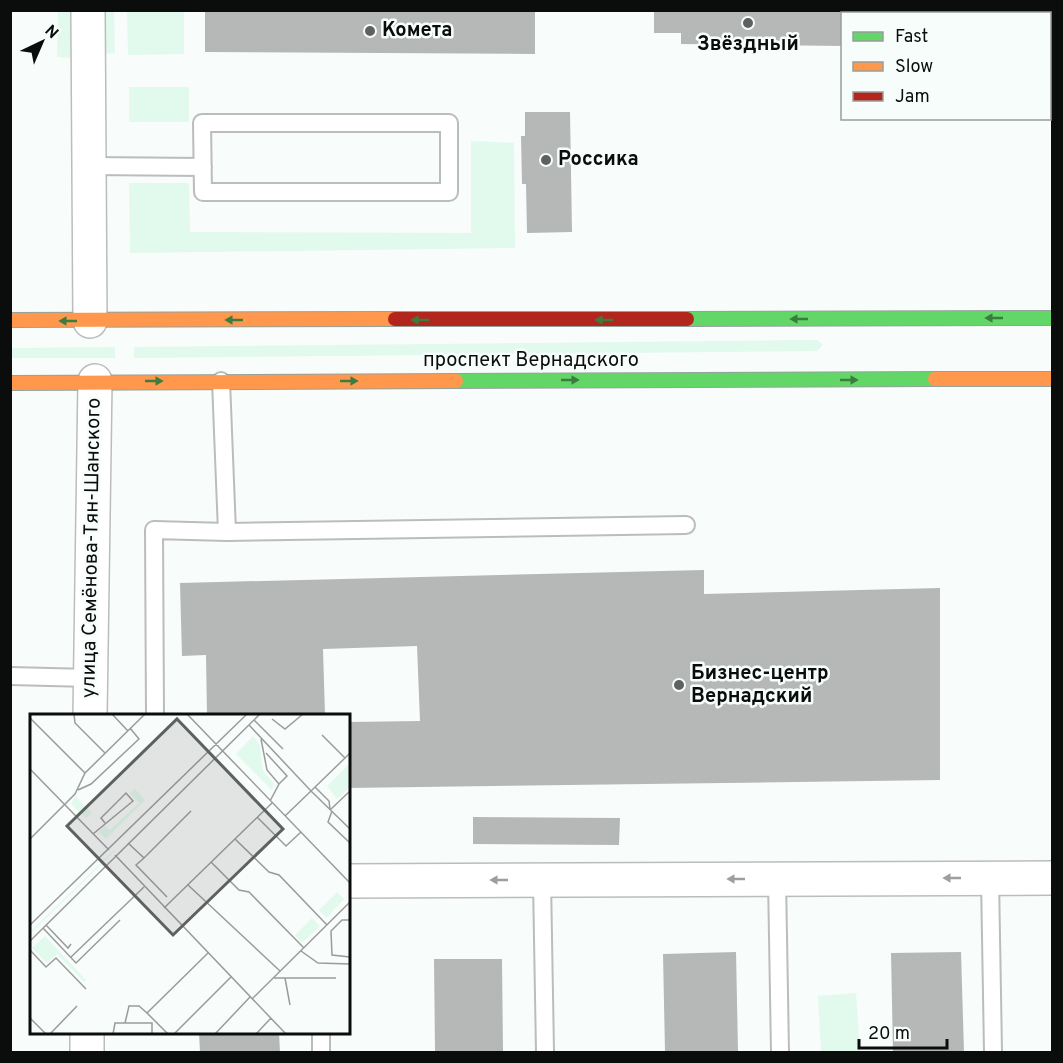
<svg xmlns="http://www.w3.org/2000/svg" width="1063" height="1063" font-family="Overpass,sans-serif">
<rect width="100%" height="100%" fill="#f8fcfa"/>
<path fill="#e2f9ed" d="M 58,11 L 75,11 L 74,58 L 57,57 Z
M 103,11 L 114,11 L 115,53 L 104,54 Z
M 127,11 L 184,11 L 184,54 L 128,55 Z
M 129,87 L 189,87 L 189,122 L 129,122 Z
M 471,141 L 514,143 L 515,248 L 130,253 L 129,183 L 189,183 L 190,232 L 471,233 Z
M 817,340 L 823,345 L 817,351 L 134,358 L 134,347 Z
M 115,347 L 115,358 L 11,358 L 11,348 Z
M 856,993 L 860,1052 L 821,1052 L 818,996 Z"/>
<path fill="#b5b8b7" d="M 205,10 L 535,10 L 535,54 L 205,52 Z
M 654,10 L 962,10 L 961,14 L 842,14 L 842,46 L 681,44 L 681,33 L 654,33 Z
M 525,112 L 570,112 L 572,232 L 527,233 L 526,184 L 522,184 L 521,136 L 525,136 Z
M 704,570 L 704,594 L 940,588 L 940,780 L 348,788 L 348,722 L 420,721 L 417,646 L 323,649 L 325,715 L 207,715 L 206,655 L 182,656 L 180,583 Z
M 473,817 L 620,818 L 619,845 L 473,844 Z
M 736,952 L 738,1052 L 665,1052 L 663,954 Z
M 961,952 L 964,1052 L 893,1052 L 891,953 Z
M 434,959 L 502,959 L 503,1052 L 435,1052 Z
M 199,1032 L 279,1032 L 280,1052 L 200,1052 Z"/>
<g fill="none" stroke-linecap="round" stroke-linejoin="round">
<g stroke="#bbbdbc" stroke-width="20">
<path id="lane" d="M 202,123 L 449,123 L 449,192 L 203,192 Z
M 89,166 L 203,167
M 227,532 L 686,525
M 10,676 L 90,678
M 155,715 L 154,530 L 227,532 L 221,381
M 990,878 L 993,1052
M 777,879 L 780,1052
M 542,880 L 545,1052
M 321,1032 L 321,1052"/>
</g>
<g stroke="#bbbdbc" stroke-width="36">
<path id="street" d="M 88,10 L 90,321
M 90,715 L 95,381
M 348,881 L 1052,878
M 87,1052 L 87,1032"/>
</g>
<g stroke="#94a29c" stroke-width="16">
<path id="fast" d="M 687,319 L 1052,318
M 456,381 L 935,379"/>
</g>
<g stroke="#94a29c" stroke-width="16">
<path id="slow" d="M 10,320 L 395,319
M 935,379 L 1052,379
M 10,383 L 456,381"/>
</g>
<g stroke="#94a29c" stroke-width="16">
<path id="jam" d="M 395,319 L 687,319"/>
</g>
<use href="#lane" stroke="#fefffe" stroke-width="16"/>
<use href="#street" stroke="#fefffe" stroke-width="33"/>
<use href="#fast" stroke="#63d668" stroke-width="14"/>
<use href="#slow" stroke="#ff974d" stroke-width="14"/>
<use href="#jam" stroke="#b3261e" stroke-width="14"/>
</g>
<defs><path id="oneway-solid" d="M-6-.8H1V-3.2L6.5 0L1 3.2V.8H-6Z" transform="scale(1.5)"/></defs>
<g fill="#3b7c3f">
<use href="#oneway-solid" transform="translate(994 318) rotate(180)"/>
<use href="#oneway-solid" transform="translate(799 319) rotate(180)"/>
<use href="#oneway-solid" transform="translate(234 320) rotate(180)"/>
<use href="#oneway-solid" transform="translate(420 320) rotate(-180)"/>
<use href="#oneway-solid" transform="translate(604 320) rotate(180)"/>
<use href="#oneway-solid" transform="translate(68 321) rotate(-180)"/>
<use href="#oneway-solid" transform="translate(570 380)"/>
<use href="#oneway-solid" transform="translate(849 380)"/>
<use href="#oneway-solid" transform="translate(154 381)"/>
<use href="#oneway-solid" transform="translate(349 381)"/>
</g>
<g fill="#9d9e9d">
<use href="#oneway-solid" transform="translate(952 878) rotate(180)"/>
<use href="#oneway-solid" transform="translate(736 879) rotate(180)"/>
<use href="#oneway-solid" transform="translate(499 880) rotate(180)"/>
</g>
<g fill="#5e615f" stroke="#f7fdfa" stroke-width="2">
<circle cx="748" cy="23" r="6"/>
<circle cx="370" cy="31" r="6"/>
<circle cx="546" cy="160" r="6"/>
<circle cx="679" cy="685" r="6"/>
</g>
<g text-anchor="middle" dominant-baseline="central" stroke-width="5" stroke-linejoin="round" paint-order="stroke">
<g font-size="20" font-weight="bold" fill="#0b0d0c" stroke="#f7fdfa" text-anchor="start">
<text x="382" y="31">Комета</text>
<text x="748" y="45" text-anchor="middle">Звёздный</text>
<text x="558" y="160">Россика</text>
<text x="691" y="674">Бизнес-центр<tspan x="691" dy="23">Вернадский</tspan></text>
</g>
<g font-size="20" fill="#0b0d0c" stroke="#f7fdfa">
<text x="531" y="361">проспект Вернадского</text>
<text transform="translate(92 548) rotate(-89)">улица Семёнова-Тян-Шанского</text>
</g>
</g>
<g transform="translate(30 714)">
<rect width="320" height="320" fill="#f8fcfa"/>
<path d="M 223,22 L 230,31 L 233,57 L 244,69 L 242,76 L 206,40 ZM 319,50 L 319,74 L 307,85 L 297,72 ZM 105,75 L 115,86 L 76,125 L 69,118 L 75,112 L 80,116 L 109,89 L 100,79 ZM 45,82 L 62,99 L 56,104 L 41,90 ZM 84,136 L 85,137 L 0,220 L 0,218 ZM 307,178 L 314,185 L 296,204 L 289,196 ZM 282,204 L 290,212 L 272,229 L 265,221 ZM 15,222 L 56,266 L 54,268 L 27,240 L 17,249 L 2,234 Z" fill="#e2f9ed"/>
<path fill="none" stroke="#999c9b" stroke-width="1.5" d="M 44,0 L 45,9 L 75,39M 82,0 L 98,17M 157,0 L 320,169M 0,4 L 55,59M 242,5 L 255,15 L 273,0M 224,6 L 253,35M 219,11 L 281,77 L 315,44M 292,21 L 315,44 L 320,39M 231,25 L 237,56 L 249,70 L 240,87M 236,39 L 257,62 L 249,70M 0,55 L 79,136M 285,73 L 299,87 L 300,95M 48,76 L 61,70 L 109,25 L 100,14M 300,96 L 320,77M 302,97 L 298,108 L 320,129M 255,102 L 281,77 L 320,115M 227,103 L 256,132 L 271,118M 63,120 L 103,87 L 96,79 L 71,104 L 75,109M 0,125 L 45,80 L 55,59 L 115,0M 205,125 L 239,158 L 249,161 L 297,211M 98,129 L 114,144 L 106,151 L 137,183M 85,141 L 256,320M 114,144 L 161,97M 181,148 L 209,176 L 219,178 L 274,234M 158,171 L 250,257M 134,194 L 242,89M 320,206 L 312,206 L 301,217 L 302,241 L 320,243M 0,211 L 217,0M 16,211 L 38,234 L 41,230M 13,214 L 46,249 L 90,206M 0,227 L 230,0M 0,236 L 16,253 L 26,244 L 56,275M 271,237 L 288,249 L 320,250M 41,243 L 114,173M 244,264 L 306,264M 255,264 L 260,291M 222,285 L 320,188M 0,304 L 16,320M 95,309 L 99,292 L 109,292 L 117,299M 20,320 L 47,292M 83,320 L 85,309 L 122,309 L 122,320M 138,320 L 117,299 L 178,239M 144,320 L 201,263M 185,320 L 220,283M 226,320 L 241,304"/>
<path fill="#5e615f" fill-opacity="0.15" stroke="#5e615f" stroke-width="3" d="M 147,5 L 253,115 L 143,221 L 37,112 Z"/>
<rect width="320" height="320" fill="none" stroke="#0b0d0c" stroke-width="3"/>
</g>
<rect width="1063" height="1063" fill="none" stroke="#0b0d0c" stroke-width="24"/>
<rect x="841" y="12" width="210" height="108" fill="#f7fdfa" stroke="#999d9b" stroke-width="1.5"/>
<rect x="853" y="32" width="30" height="9" fill="#63d668" stroke="#999d9b" stroke-width="1.5"/>
<text x="895" y="42" font-size="18" fill="#0b0d0c">Fast</text>
<rect x="853" y="62" width="30" height="9" fill="#ff974d" stroke="#999d9b" stroke-width="1.5"/>
<text x="895" y="72" font-size="18" fill="#0b0d0c">Slow</text>
<rect x="853" y="92" width="30" height="9" fill="#b3261e" stroke="#999d9b" stroke-width="1.5"/>
<text x="895" y="102" font-size="18" fill="#0b0d0c">Jam</text>
<g transform="translate(42 42) rotate(44)" stroke="#f7fdfa" stroke-width="4.5" paint-order="stroke">
<path d="M0-4.5L10 22L0 15L-10 22Z" fill="#0b0d0c"/>
<text y="-9" font-size="16" font-weight="bold" text-anchor="middle" fill="#0b0d0c">N</text>
</g>
<path d="M859 1039v9h88v-9" fill="none" stroke="#0b0d0c" stroke-width="3"/>
<text x="868" y="1039" font-size="18" fill="#0b0d0c" stroke="#f7fdfa" stroke-width="4.5" paint-order="stroke">20 m</text>
</svg>
